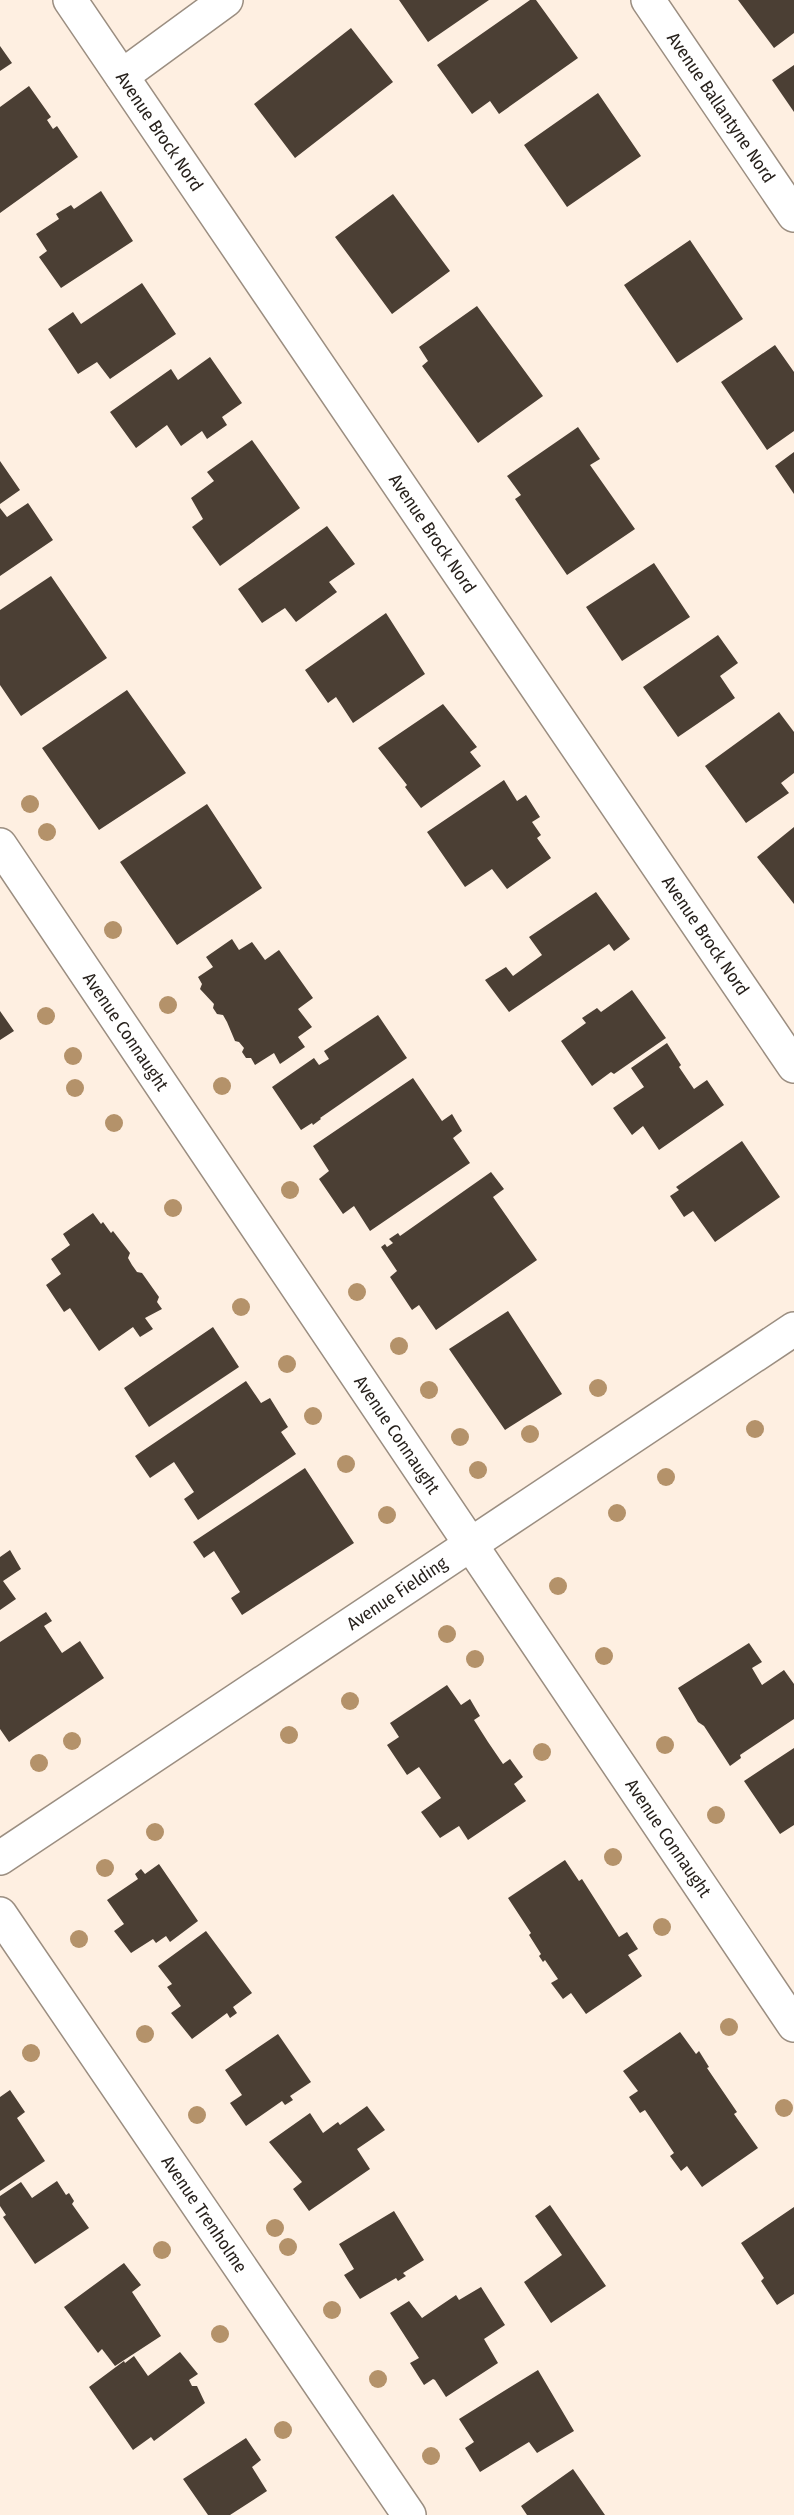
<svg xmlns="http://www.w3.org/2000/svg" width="794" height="2515" font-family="'Fira Sans Condensed',sans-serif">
<rect width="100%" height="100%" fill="#feefe1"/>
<path fill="#4b3f34" d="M 399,0 L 489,0 L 428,42 Z
M 530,0 L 536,0 L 578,58 L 499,114 L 490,101 L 472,114 L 437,65 Z
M 738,0 L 794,0 L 794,33 L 774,48 Z
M 351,28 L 393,82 L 295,158 L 254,104 Z
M 0,46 L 12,63 L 0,71 Z
M 794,65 L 794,112 L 772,80 Z
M 29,86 L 51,117 L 47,120 L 53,129 L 57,126 L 78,157 L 0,213 L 0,107 Z
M 598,93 L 641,156 L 567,207 L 524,145 Z
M 101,191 L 133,241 L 61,288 L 39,257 L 47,251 L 36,234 L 59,219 L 56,214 L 71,205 L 74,209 Z
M 393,194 L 450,271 L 392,314 L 335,237 Z
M 690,240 L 743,319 L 677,363 L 624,285 Z
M 142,283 L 176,334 L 110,379 L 97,362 L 78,374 L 48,329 L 73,312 L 81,324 Z
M 477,306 L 543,396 L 478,443 L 422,366 L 428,361 L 419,347 Z
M 775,345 L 794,372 L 794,431 L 767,450 L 721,382 Z
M 210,357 L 242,403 L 222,417 L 227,425 L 207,439 L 202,431 L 181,446 L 167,425 L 136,448 L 110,412 L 171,369 L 178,380 Z
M 578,427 L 600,459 L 590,465 L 635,529 L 567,575 L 515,499 L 521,495 L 507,476 Z
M 252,440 L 300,508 L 220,566 L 192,527 L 203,519 L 191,498 L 214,481 L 207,472 Z
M 794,452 L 794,494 L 775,466 Z
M 0,461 L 20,490 L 0,504 Z
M 28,503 L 53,540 L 0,576 L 0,508 L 7,517 Z
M 327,526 L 355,564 L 329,582 L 337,592 L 296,622 L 285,608 L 262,623 L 238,589 Z
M 654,563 L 690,617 L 622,661 L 586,607 Z
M 51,576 L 107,658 L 21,716 L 0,685 L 0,610 Z
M 386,613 L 425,674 L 353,723 L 336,697 L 328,703 L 305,670 Z
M 718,635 L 738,663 L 720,676 L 735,698 L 678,737 L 643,687 Z
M 127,690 L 186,773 L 99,830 L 42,748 Z
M 443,704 L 477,747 L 470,752 L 481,766 L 421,808 L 405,787 L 407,785 L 378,748 Z
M 779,712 L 794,732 L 794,773 L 781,783 L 789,793 L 746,823 L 705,766 Z
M 504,780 L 517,801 L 526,795 L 540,817 L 532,822 L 541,835 L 537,838 L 551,858 L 507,889 L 492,869 L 465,887 L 427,832 Z
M 207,804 L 262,888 L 177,945 L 120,862 Z
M 794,827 L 794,904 L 757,857 Z
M 596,892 L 630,939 L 614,951 L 609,944 L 509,1012 L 485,980 L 506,967 L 513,976 L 542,955 L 529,937 Z
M 232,939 L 239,950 L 252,942 L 265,960 L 279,950 L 313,998 L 298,1009 L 312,1027 L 298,1037 L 305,1047 L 280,1064 L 274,1053 L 255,1065 L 251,1058 L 246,1058 L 242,1052 L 244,1048 L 239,1042 L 235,1041 L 227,1022 L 223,1015 L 217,1014 L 213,1008 L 214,1004 L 200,989 L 202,984 L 198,977 L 213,967 L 206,957 Z
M 632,990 L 666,1038 L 614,1074 L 611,1072 L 592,1086 L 561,1041 L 586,1023 L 582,1018 L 597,1008 L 601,1012 Z
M 0,1011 L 14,1031 L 0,1040 Z
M 378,1015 L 407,1058 L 320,1118 L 321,1119 L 313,1125 L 312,1123 L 301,1130 L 272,1087 L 314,1058 L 319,1065 L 329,1059 L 324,1051 Z
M 667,1043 L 681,1065 L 679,1067 L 694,1089 L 707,1080 L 724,1105 L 659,1150 L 643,1126 L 632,1135 L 613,1108 L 644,1087 L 631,1068 Z
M 413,1078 L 442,1121 L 452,1114 L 462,1131 L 453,1138 L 470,1163 L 370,1231 L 354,1206 L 343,1214 L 319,1179 L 329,1171 L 313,1146 Z
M 742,1141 L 780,1197 L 715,1242 L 693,1211 L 684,1217 L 670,1196 L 679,1190 L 676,1187 Z
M 491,1172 L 504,1189 L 493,1197 L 537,1260 L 436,1330 L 419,1305 L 412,1310 L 390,1277 L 397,1271 L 381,1247 L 385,1244 L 387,1247 L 393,1243 L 389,1239 L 398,1233 L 400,1236 Z
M 93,1213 L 101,1224 L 103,1222 L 111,1233 L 113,1231 L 130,1253 L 128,1258 L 132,1265 L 137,1272 L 142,1273 L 159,1297 L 157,1302 L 162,1309 L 145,1318 L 153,1329 L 140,1337 L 133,1327 L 99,1351 L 70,1308 L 64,1312 L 46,1285 L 61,1274 L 51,1259 L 70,1245 L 63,1234 Z
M 508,1311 L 562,1394 L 505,1430 L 449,1349 Z
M 213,1327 L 239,1367 L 149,1427 L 124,1388 Z
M 246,1381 L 261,1403 L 270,1398 L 288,1427 L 281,1432 L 296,1454 L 198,1520 L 184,1499 L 194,1492 L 174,1462 L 150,1478 L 135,1456 Z
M 305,1468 L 354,1543 L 242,1615 L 231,1598 L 240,1592 L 216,1554 L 214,1551 L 204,1558 L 193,1542 Z
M 10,1550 L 21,1569 L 3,1581 L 16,1599 L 0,1610 L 0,1557 Z
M 46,1612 L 52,1621 L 44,1626 L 62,1653 L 80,1641 L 104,1678 L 9,1742 L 0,1729 L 0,1642 Z
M 749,1643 L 762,1662 L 752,1668 L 762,1685 L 784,1670 L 794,1684 L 794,1719 L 740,1755 L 741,1758 L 730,1766 L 704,1726 L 698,1722 L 678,1688 Z
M 447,1685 L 461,1705 L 470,1699 L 480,1716 L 474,1720 L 488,1742 L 503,1764 L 510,1759 L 523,1777 L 514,1784 L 526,1801 L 468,1840 L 459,1826 L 440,1838 L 421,1812 L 441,1798 L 419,1767 L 407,1775 L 387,1745 L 399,1737 L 390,1723 Z
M 794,1748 L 794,1825 L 780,1834 L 744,1781 Z
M 565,1860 L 579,1881 L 582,1879 L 619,1937 L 627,1932 L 638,1949 L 628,1955 L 642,1976 L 586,2014 L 571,1993 L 563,1999 L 551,1983 L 558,1979 L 545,1960 L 543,1962 L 539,1956 L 541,1954 L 529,1935 L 531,1933 L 508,1898 Z
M 159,1864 L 198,1921 L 170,1942 L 166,1936 L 156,1943 L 153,1939 L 131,1953 L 114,1931 L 124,1924 L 107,1900 L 138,1879 L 135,1874 L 141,1869 L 145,1874 Z
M 206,1931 L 252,1993 L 233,2007 L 237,2013 L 230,2018 L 227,2013 L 192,2039 L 171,2013 L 181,2006 L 167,1987 L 172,1984 L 158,1966 Z
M 680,2032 L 696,2054 L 699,2051 L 709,2067 L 707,2068 L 737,2112 L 734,2114 L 758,2148 L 702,2187 L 687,2166 L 681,2171 L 670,2156 L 674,2153 L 645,2110 L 640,2113 L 629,2097 L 638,2091 L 623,2071 Z
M 278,2034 L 311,2082 L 290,2096 L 293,2100 L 285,2105 L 282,2101 L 246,2126 L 230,2103 L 242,2095 L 225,2070 Z
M 10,2090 L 25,2112 L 17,2118 L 45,2161 L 0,2191 L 0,2097 Z
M 367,2106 L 385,2130 L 357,2149 L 370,2169 L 309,2211 L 293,2189 L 302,2182 L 269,2142 L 310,2113 L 323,2133 L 338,2122 L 340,2125 Z
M 57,2181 L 66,2195 L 69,2193 L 74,2201 L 72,2204 L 89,2228 L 35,2264 L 3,2217 L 6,2215 L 0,2206 L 0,2196 L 21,2182 L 32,2198 Z
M 550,2205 L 606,2286 L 551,2323 L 524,2282 L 562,2255 L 535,2216 Z
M 794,2207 L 794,2294 L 777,2305 L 761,2281 L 764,2278 L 741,2243 Z
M 394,2211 L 424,2260 L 403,2273 L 406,2276 L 398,2281 L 396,2278 L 360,2299 L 344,2275 L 354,2269 L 339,2244 Z
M 124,2263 L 141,2285 L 132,2292 L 161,2336 L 115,2366 L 102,2349 L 98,2353 L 64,2307 Z
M 481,2287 L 505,2325 L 484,2339 L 498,2363 L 446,2397 L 435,2380 L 433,2379 L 424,2385 L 410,2363 L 419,2358 L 390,2313 L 409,2301 L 422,2318 L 456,2295 L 459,2300 Z
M 180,2352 L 198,2374 L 189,2380 L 192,2386 L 197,2386 L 205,2403 L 154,2441 L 151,2437 L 133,2450 L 89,2387 L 124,2361 L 125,2363 L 134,2356 L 148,2376 Z
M 538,2370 L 574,2431 L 537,2453 L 529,2442 L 480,2472 L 465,2448 L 474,2442 L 459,2419 Z
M 246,2438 L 261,2460 L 252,2467 L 267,2491 L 230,2515 L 208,2515 L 183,2479 Z
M 573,2469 L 605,2515 L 527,2515 L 521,2506 Z"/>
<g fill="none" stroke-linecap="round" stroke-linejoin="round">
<g stroke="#9b8e81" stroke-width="36">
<g id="street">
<path id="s1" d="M 70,0 L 794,1066"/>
<path id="s2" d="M 648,0 L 794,215"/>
<path d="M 122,76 L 226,0"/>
<path id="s3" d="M 0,845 L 794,2025"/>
<path id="s4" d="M 0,1858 L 794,1329"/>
<path id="s5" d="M 0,1914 L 409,2515"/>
</g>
</g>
<use href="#street" stroke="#fff" stroke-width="33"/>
</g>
<g fill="#b4926a">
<circle cx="30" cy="804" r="9"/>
<circle cx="47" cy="832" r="9"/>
<circle cx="113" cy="930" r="9"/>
<circle cx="168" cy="1005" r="9"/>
<circle cx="46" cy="1016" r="9"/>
<circle cx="73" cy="1056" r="9"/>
<circle cx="222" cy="1086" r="9"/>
<circle cx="75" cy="1088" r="9"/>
<circle cx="114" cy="1123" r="9"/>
<circle cx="290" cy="1190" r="9"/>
<circle cx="173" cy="1208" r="9"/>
<circle cx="357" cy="1292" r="9"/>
<circle cx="241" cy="1307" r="9"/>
<circle cx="399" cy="1346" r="9"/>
<circle cx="287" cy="1364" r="9"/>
<circle cx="598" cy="1388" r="9"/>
<circle cx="429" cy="1390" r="9"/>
<circle cx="313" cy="1416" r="9"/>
<circle cx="755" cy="1429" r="9"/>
<circle cx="530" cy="1434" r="9"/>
<circle cx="460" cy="1437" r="9"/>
<circle cx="346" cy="1464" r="9"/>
<circle cx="478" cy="1470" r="9"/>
<circle cx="666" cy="1477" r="9"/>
<circle cx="617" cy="1513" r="9"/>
<circle cx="387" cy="1515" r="9"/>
<circle cx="558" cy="1586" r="9"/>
<circle cx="447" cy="1634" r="9"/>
<circle cx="604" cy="1656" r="9"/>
<circle cx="475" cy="1659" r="9"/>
<circle cx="350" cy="1701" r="9"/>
<circle cx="289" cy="1735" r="9"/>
<circle cx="72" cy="1741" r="9"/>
<circle cx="665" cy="1745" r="9"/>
<circle cx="542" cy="1752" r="9"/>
<circle cx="39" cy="1763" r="9"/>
<circle cx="716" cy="1815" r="9"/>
<circle cx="155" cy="1832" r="9"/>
<circle cx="613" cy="1857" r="9"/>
<circle cx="105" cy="1868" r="9"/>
<circle cx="662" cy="1927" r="9"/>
<circle cx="79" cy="1939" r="9"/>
<circle cx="729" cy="2027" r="9"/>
<circle cx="145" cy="2034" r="9"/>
<circle cx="31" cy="2053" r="9"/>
<circle cx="784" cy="2108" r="9"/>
<circle cx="197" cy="2115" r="9"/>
<circle cx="275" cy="2228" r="9"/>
<circle cx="288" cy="2247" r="9"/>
<circle cx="162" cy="2250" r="9"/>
<circle cx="332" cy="2310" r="9"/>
<circle cx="220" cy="2334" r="9"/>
<circle cx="378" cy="2379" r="9"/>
<circle cx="283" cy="2430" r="9"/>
<circle cx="431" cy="2456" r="9"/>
</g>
<g text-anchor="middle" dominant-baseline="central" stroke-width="6" stroke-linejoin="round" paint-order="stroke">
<g font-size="18" fill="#251f1a" stroke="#fff">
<text stroke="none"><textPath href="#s2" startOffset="130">Avenue Ballantyne Nord</textPath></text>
<text stroke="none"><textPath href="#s1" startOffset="159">Avenue Brock Nord</textPath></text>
<text stroke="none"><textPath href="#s1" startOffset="645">Avenue Brock Nord</textPath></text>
<text stroke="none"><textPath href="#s1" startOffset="1131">Avenue Brock Nord</textPath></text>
<text stroke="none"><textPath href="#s3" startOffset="225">Avenue Connaught</textPath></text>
<text stroke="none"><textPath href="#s3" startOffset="711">Avenue Connaught</textPath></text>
<text stroke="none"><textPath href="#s4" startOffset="477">Avenue Fielding</textPath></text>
<text stroke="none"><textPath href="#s3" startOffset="1197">Avenue Connaught</textPath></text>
<text stroke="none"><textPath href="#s5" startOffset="363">Avenue Trenholme</textPath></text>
</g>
</g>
</svg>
